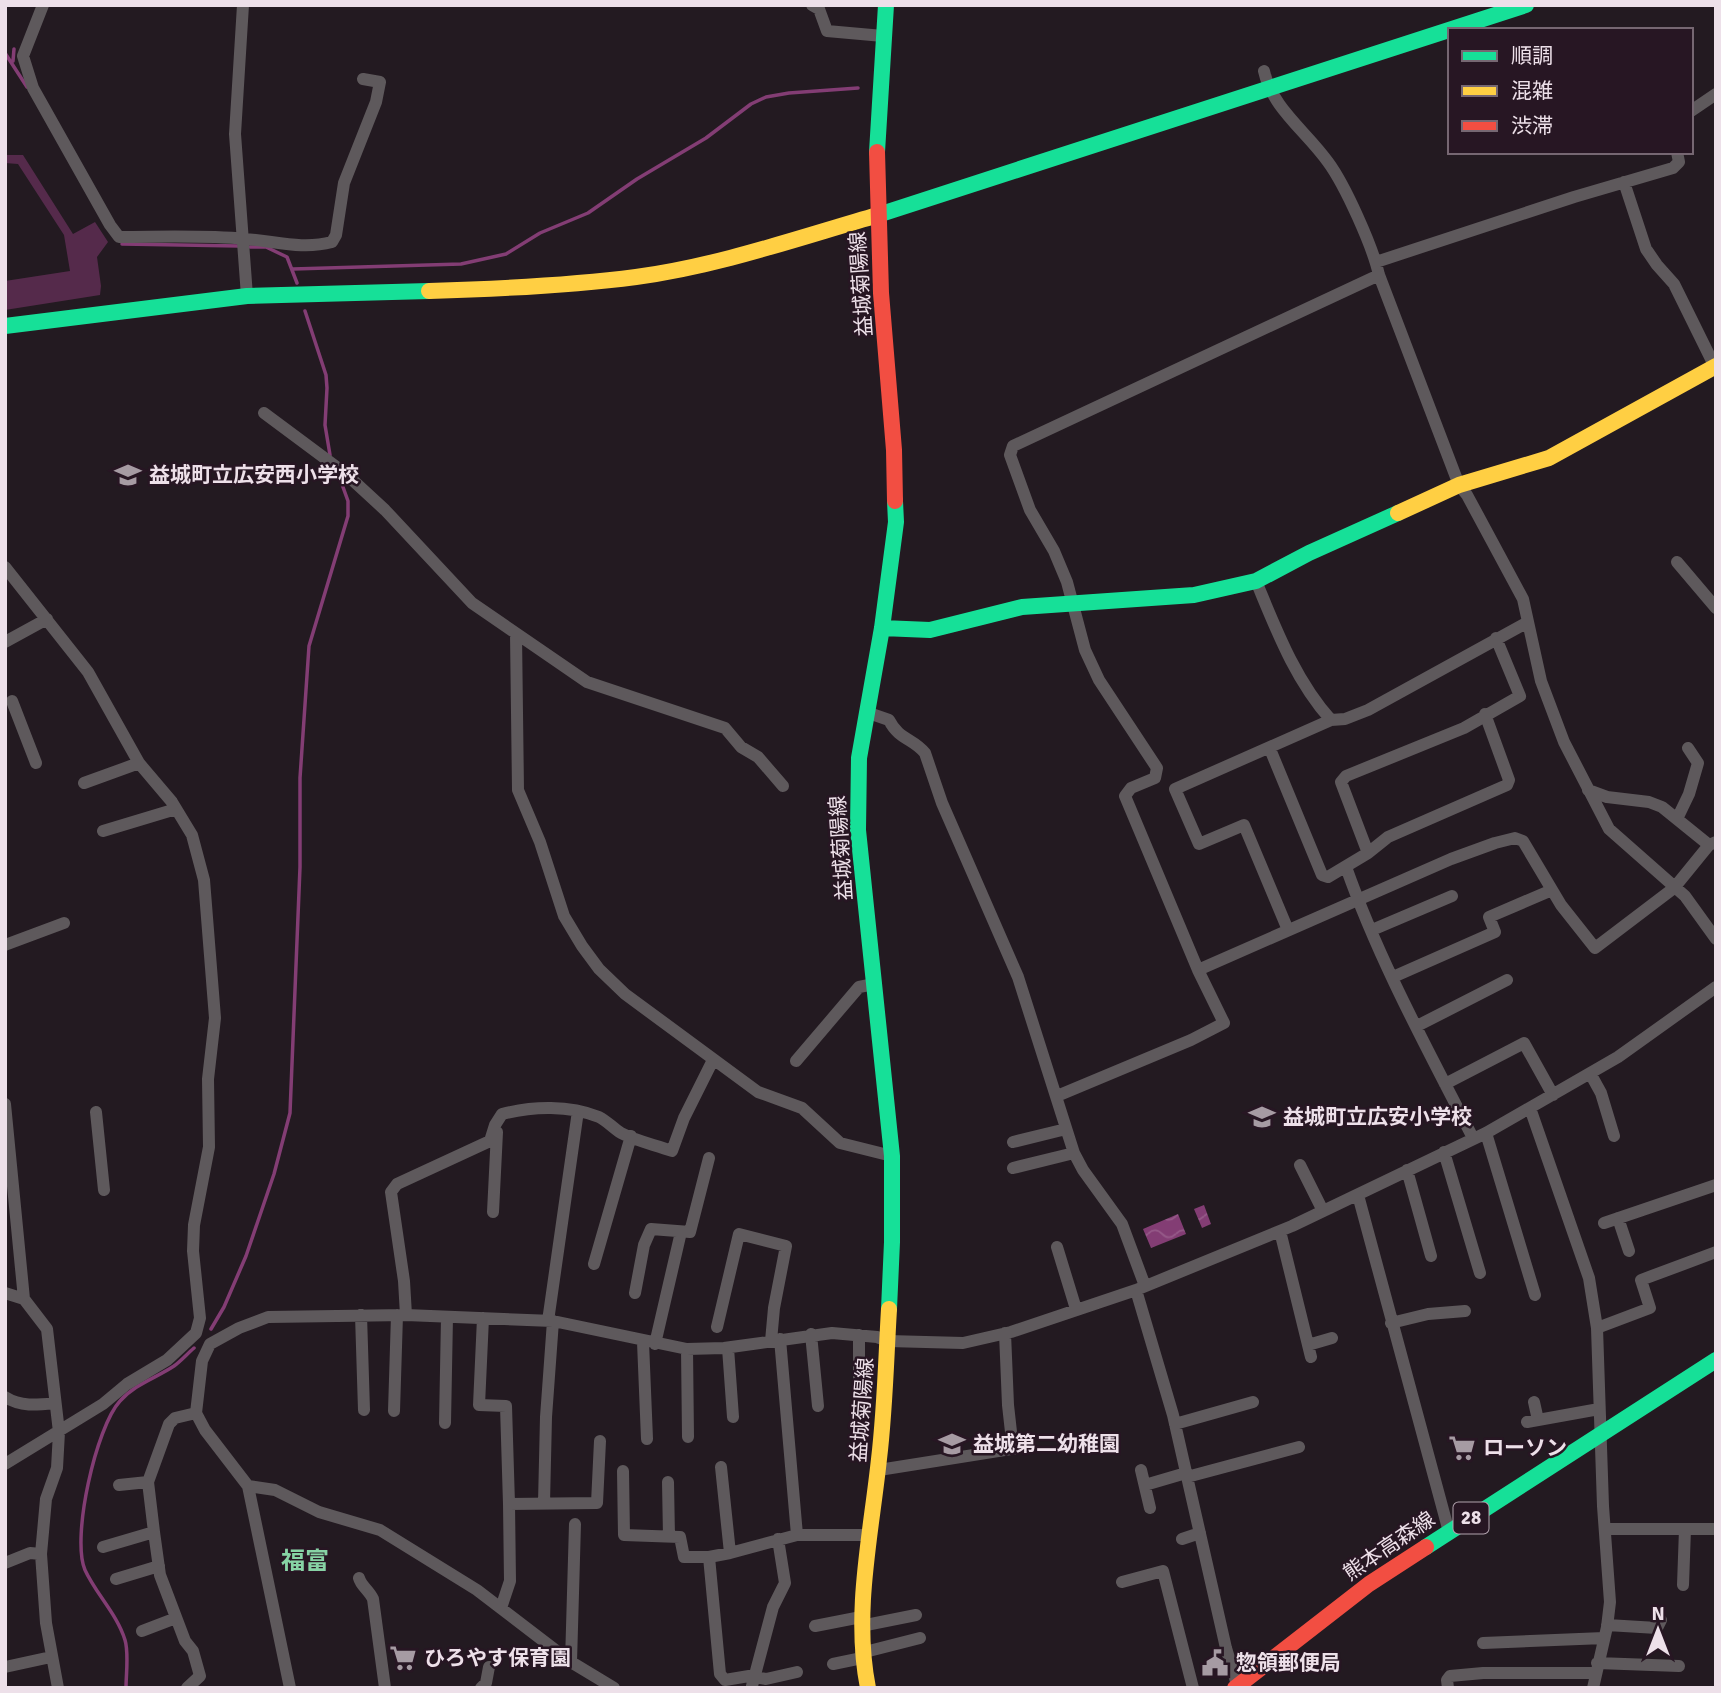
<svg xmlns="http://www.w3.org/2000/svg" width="1721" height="1693" font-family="Signika,'Noto Sans JP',sans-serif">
<defs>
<pattern id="water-waves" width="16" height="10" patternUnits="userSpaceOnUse" patternTransform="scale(1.75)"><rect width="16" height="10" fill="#833d74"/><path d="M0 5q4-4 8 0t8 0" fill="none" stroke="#955988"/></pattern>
</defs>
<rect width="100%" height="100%" fill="#231a21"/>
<path fill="#552a4b" d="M 5,155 L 23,155 L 73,234 L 95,222 L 108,242 L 97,257 L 101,286 L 100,295 L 5,310 L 5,281 L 70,271 L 64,235 L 18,164 L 5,163 Z"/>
<path fill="url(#water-waves)" d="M 1204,1205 L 1211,1224 L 1202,1228 L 1194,1209 Z
M 1178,1214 L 1186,1234 L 1151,1248 L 1143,1229 Z"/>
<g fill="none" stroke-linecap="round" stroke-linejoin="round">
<path stroke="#833d74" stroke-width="3.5" d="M 5,53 L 27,87
M 13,61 L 14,49
M 122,244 L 239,246
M 250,247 L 266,247 L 287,257 L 297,283
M 293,269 L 461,264 L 506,254 L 540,233 L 588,213 L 637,179 L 706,138 L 751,104 L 766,97 L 789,93 L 858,88
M 305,311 L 326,375 L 327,388 L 325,425 L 330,455
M 211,1329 L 224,1307 L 246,1256 L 274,1174 L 290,1113 L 300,867 L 300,778 L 309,646 L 348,516 L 348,501 L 339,476
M 126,1688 C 126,1674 129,1653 125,1640 C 117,1614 96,1594 85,1570 C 71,1538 96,1427 120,1401 C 135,1384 156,1378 174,1366 C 181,1361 187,1354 194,1348"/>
<path stroke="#5e595c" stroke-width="12" d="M 43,5 L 23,56 L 33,88 L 110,225 L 119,237 C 161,237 204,235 245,239 C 275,241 302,250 332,242 L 336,235 L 344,183 L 376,102 L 380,82 L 363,79
M 243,5 L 235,134 L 247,296
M 812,5 L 819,9 L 827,31 L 883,36
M 1264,71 C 1272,108 1306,131 1328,162 C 1345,185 1373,247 1379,275 L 1459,485 L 1467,495 L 1523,599 L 1541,681 L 1564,742 L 1609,829 L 1685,896 L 1716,939
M 1691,111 L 1716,94
M 1624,182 L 1646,249 L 1657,265 L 1674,284 L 1715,367
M 1376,262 L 1574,197 L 1673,168 L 1679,162 L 1677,152
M 264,413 L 346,474 L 385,510 L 472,603 L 587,682 L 725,728 L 741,747 L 758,757 L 783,786
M 1677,562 L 1716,608
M 5,567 L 88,672 L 139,763 L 172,802 L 192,835 L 204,880 L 215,1018 L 208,1079 L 209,1147 L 194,1225 L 193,1251 L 200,1318 L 196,1333 L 167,1360 L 127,1384 L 103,1404 L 5,1464
M 1256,581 C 1276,629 1295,680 1331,720 L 1345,719 L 1368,710 L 1528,622
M 516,634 L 518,790 L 540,842 L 564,916 L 582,946 L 599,969 L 625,994 L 758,1092 L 802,1108 L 840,1143 L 892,1156
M 5,642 L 47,619
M 12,701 L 36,763
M 866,712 L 889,720 C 899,740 913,738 925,753 L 942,803 L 1018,977 L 1074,1153 L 1083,1170 L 1122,1224 L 1145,1286
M 1270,749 L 1322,875 L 1328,877 L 1368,853 L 1388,837 L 1507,785 L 1509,780 L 1485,714
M 84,783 L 139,763
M 1588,790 L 1607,797 L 1649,802 L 1662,807 L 1709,845
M 1677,819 L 1689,794 L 1698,763 L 1688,748
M 103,831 L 176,809
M 1368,853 L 1341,782 L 1346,776 L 1464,728 L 1520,696 L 1496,638
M 1346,867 C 1379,961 1428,1050 1473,1138
M 1288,930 L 1244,825 L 1199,844 L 1175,789 L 1331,720
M 1372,930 L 1452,896
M 5,945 L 64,923
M 1198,970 L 1451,859 L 1495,843 L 1515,838 L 1523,841 L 1561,905 L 1595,948 L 1674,888 L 1709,845 L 1716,842
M 1393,977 L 1495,932 L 1489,917 L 1552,890
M 1417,1026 L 1507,980
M 796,1061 L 859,987 L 874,984
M 1590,1073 L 1601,1093 L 1614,1136
M 1445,1084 L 1524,1043 L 1553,1095
M 1057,1096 L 1191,1040 L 1224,1023 L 1198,970 L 1125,796 L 1131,788 L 1155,778 L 1157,768 L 1099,680 L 1085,650 L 1067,582 L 1054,551 L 1030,510 L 1010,455 L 1013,446 L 1379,275
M 5,1104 L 24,1299 L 47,1329 L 59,1432 L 57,1468 L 46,1499 L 41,1554 L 46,1623 L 58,1688
M 1530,1108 L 1589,1278 L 1597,1328 L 1603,1506 L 1610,1602 L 1607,1627 L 1593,1688
M 96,1112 L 104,1190
M 1486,1133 L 1535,1295
M 1013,1142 L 1066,1129
M 1444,1152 L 1480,1273
M 1300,1165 L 1323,1211
M 1013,1168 L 1074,1153
M 1407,1170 L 1431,1256
M 1358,1195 L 1449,1532
M 493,1212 L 497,1132
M 1618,1218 L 1629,1251
M 1604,1223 L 1716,1185
M 1280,1231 L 1311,1357
M 1057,1247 L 1076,1309
M 594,1264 L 631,1136
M 1136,1290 L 1173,1415 L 1226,1648 L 1238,1688
M 5,1293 L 24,1299
M 635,1293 L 644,1245 L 651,1229 L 690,1232 L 709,1158
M 361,1315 L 364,1410
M 406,1315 L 404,1281 L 391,1192 L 397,1184 L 490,1141 L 495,1125 L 502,1114 C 533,1106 569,1105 599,1117 C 607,1121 613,1128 621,1133 C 636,1141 656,1145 672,1151 L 684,1118 L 713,1060
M 483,1318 L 479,1405 L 506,1406 L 509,1504
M 548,1321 L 578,1111
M 1391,1323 L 1428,1314 L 1465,1311
M 717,1327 L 739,1234 L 786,1246 L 774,1308 L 771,1341
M 1597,1328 L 1650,1308 L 1641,1280 L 1716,1252
M 811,1334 L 818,1406
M 859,1335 L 859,1410
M 780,1339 L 797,1535
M 643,1342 L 647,1439
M 655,1344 L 681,1232
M 1308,1345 L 1332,1338
M 728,1348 L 733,1417
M 687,1349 L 688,1437
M 5,1397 C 21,1407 37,1405 55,1403
M 1534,1402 L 1538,1420
M 394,1411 L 397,1315
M 1527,1422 L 1599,1409
M 445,1423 L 447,1317
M 1175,1424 L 1253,1402
M 721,1467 L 730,1553
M 879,1470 L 1018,1448 L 1011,1432 L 1008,1405 L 1005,1333
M 1141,1470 L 1150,1508
M 623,1471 L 624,1535 L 680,1537 L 684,1557 L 709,1557 L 730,1553 L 797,1535 L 871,1535
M 1187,1477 L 1299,1447
M 668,1482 L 669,1537
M 119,1485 L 148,1482
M 1145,1485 L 1186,1473
M 248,1486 L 275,1490 L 319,1512 L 380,1530 L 477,1590 L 571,1662 L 614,1688
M 544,1503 L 546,1417 L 553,1321
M 1605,1529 L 1716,1529
M 1182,1539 L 1200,1533
M 103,1547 L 154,1532
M 709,1557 L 720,1674 L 725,1680 L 755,1675
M 5,1563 L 30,1553 L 41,1554
M 359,1578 C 361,1586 369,1590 373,1599 L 385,1688
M 116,1579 L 159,1566
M 1122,1582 L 1163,1571 L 1193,1688
M 1683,1585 L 1685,1529
M 501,1608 L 510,1581 L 509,1504 L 597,1503 L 600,1441
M 1607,1625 L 1657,1628 L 1661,1620
M 815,1626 L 861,1617
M 861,1626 L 916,1615
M 142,1631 L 176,1618
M 1483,1643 L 1604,1638
M 861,1653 L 920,1638
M 571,1662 L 575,1524
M 1597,1663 L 1679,1666
M 833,1664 L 862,1658
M 5,1667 L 51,1657
M 755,1677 L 766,1679 L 797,1672
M 752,1686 L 773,1607 L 785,1583 L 778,1539
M 187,1688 L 200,1676 L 193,1651 L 185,1641 L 160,1575 L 154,1532 L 148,1482 L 169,1424 L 175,1418 L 196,1413
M 290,1688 L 248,1486 L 205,1430 L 196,1413 L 202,1361 L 210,1344 L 239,1328 L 268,1317 L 406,1315 L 553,1321 L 687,1349 L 724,1348 L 832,1333 L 877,1337 L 888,1341 L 963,1343 L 1011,1332 L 1136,1290 L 1292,1226 L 1486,1133 L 1618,1057 L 1716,987
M 481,1688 L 486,1683 L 489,1667
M 1448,1688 L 1447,1680 L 1450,1676 L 1483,1673 L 1594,1673"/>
<path stroke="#16e098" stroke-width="16" d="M 877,152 L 886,5
M 878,215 L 1526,5
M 5,326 L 247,296 L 429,291
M 882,628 L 930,630 L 1022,607 L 1194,595 L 1256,581 L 1309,553 L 1398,513
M 889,1309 L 892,1242 L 892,1156 L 858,830 L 859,758 L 882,628 L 896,522 L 895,501
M 1426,1547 L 1716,1360"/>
<path stroke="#ffcf43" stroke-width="16" d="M 429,291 C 498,289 567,286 636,277 C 718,266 798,238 878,215
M 1398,513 L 1459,485 L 1549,458 L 1716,366
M 868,1688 C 853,1613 871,1535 879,1459 C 885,1409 886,1359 889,1309"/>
<path stroke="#f24e42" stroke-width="16" d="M 877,152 L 881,293 L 894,450 L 895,501
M 1235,1688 L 1369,1584 L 1426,1547"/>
</g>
<defs>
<g id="school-bare" transform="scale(2.1)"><path d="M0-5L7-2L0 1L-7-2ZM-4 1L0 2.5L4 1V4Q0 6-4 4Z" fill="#a69ba3" stroke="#271623" stroke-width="2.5" paint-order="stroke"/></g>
<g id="supermarket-bare" transform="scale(2.1)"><path d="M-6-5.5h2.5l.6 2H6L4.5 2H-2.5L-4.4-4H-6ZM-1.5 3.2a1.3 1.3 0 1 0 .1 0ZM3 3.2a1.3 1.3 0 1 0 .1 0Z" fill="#a69ba3" stroke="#271623" stroke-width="2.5" paint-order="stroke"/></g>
<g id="civic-bare" transform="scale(2.1)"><path d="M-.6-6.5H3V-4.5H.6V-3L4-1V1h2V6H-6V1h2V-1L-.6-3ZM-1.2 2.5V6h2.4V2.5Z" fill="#a69ba3" stroke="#271623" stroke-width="2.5" paint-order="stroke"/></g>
</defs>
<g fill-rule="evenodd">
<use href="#school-bare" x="128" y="475"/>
<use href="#school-bare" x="1262" y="1117"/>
<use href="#school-bare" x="952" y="1444"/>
<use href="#supermarket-bare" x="1462" y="1448"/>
<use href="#supermarket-bare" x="403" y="1658"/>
<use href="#civic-bare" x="1215" y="1663"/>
</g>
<g text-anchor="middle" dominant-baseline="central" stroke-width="5" stroke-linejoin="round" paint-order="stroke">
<rect fill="#271623" stroke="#b2a3ae" stroke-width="2" x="1453.5" y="1502.5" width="35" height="31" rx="5"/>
<g font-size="19" font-weight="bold" fill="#ede0e9">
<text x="1471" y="1518">28</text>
</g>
<g font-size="21" fill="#ede0e9" stroke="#271623">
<text transform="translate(861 284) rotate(-94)">益城菊陽線</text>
<text transform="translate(841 848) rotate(-94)">益城菊陽線</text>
<text transform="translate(862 1410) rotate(-86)">益城菊陽線</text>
<text transform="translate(1389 1546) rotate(-34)">熊本高森線</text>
</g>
<g font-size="21" font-weight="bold" fill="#ede0e9" stroke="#271623" text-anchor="start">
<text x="149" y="475">益城町立広安西小学校</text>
<text x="1283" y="1117">益城町立広安小学校</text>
<text x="973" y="1444">益城第二幼稚園</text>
<text x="1483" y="1448">ローソン</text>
<text x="424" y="1658">ひろやす保育園</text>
<text x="1236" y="1663">惣領郵便局</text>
</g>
<g font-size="24" font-weight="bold" fill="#87d3a5" stroke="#271623">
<text x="305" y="1561">福富</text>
</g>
</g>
<rect width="1721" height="1693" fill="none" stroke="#ede0e9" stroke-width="14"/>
<rect x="1448" y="28" width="245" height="126" fill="#271623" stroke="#766772" stroke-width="2"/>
<rect x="1462" y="51" width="35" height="10" fill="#16e098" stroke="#766772" stroke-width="2"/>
<text x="1511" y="63" font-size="21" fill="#ede0e9">順調</text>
<rect x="1462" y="86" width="35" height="10" fill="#ffcf43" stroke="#766772" stroke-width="2"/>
<text x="1511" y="98" font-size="21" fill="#ede0e9">混雑</text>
<rect x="1462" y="121" width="35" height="10" fill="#f24e42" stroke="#766772" stroke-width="2"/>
<text x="1511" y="133" font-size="21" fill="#ede0e9">渋滞</text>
<g transform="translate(1658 1630)" stroke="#271623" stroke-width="5" paint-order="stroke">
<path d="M0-5L12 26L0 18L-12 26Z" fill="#ede0e9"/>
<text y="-10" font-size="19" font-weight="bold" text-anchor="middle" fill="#ede0e9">N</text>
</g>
</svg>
